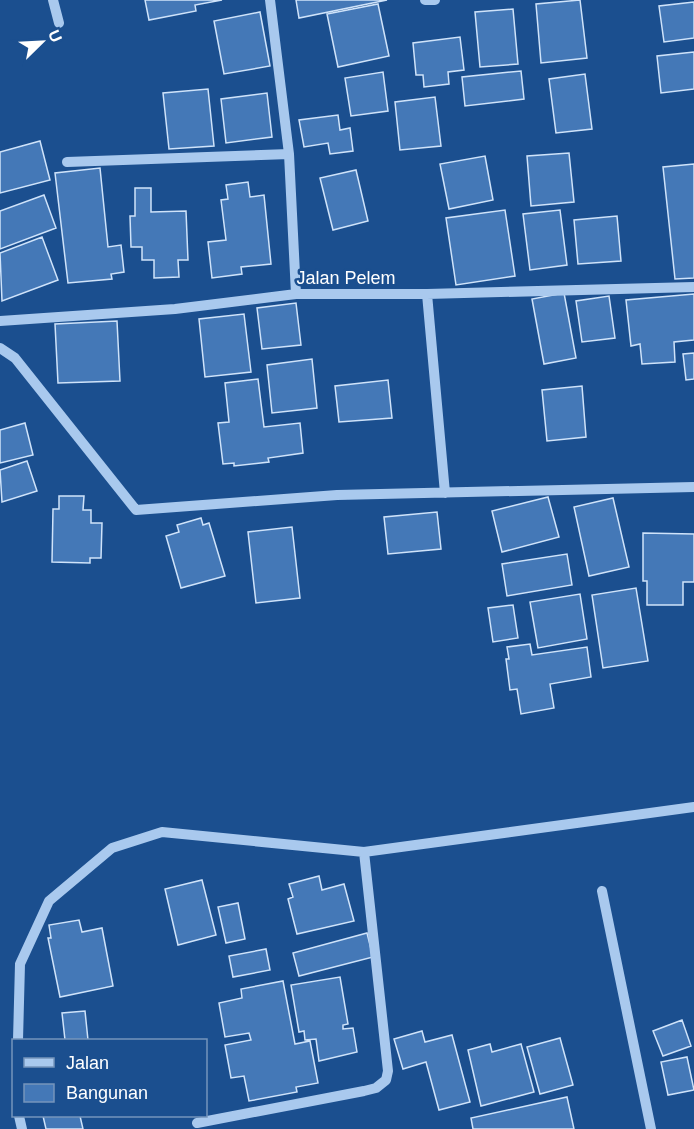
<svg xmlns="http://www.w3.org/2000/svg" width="694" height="1129" font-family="Helvetica,sans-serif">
<rect width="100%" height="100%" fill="#1b4f8f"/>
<path fill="#4478b7" stroke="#cfe3fa" stroke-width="1.5" d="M 145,0 L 222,0 L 195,5 L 196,11 L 149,20 Z
M 296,0 L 387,0 L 299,18 Z
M 580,0 L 587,58 L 541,63 L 536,4 Z
M 694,2 L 694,38 L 664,42 L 659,6 Z
M 378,4 L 389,56 L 338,67 L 327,14 Z
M 513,9 L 518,64 L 480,67 L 475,12 Z
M 260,12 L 270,66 L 224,74 L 214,21 Z
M 460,37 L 464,70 L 448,72 L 449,84 L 424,87 L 423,75 L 416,75 L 413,43 Z
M 694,52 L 694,89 L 661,93 L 657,56 Z
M 521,71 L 524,99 L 465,106 L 462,77 Z
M 383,72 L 388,111 L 351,116 L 345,78 Z
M 585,74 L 592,129 L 556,133 L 549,79 Z
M 208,89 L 214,146 L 169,149 L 163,93 Z
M 267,93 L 272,137 L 226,143 L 221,99 Z
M 435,97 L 441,146 L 400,150 L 395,102 Z
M 338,115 L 340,130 L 350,128 L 353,151 L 330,154 L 328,143 L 304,147 L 299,120 Z
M 40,141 L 50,180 L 0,193 L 0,152 Z
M 569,153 L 574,202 L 531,206 L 527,156 Z
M 485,156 L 493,200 L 449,209 L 440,164 Z
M 694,164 L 694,278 L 675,279 L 663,167 Z
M 100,168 L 108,247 L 121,245 L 124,272 L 111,274 L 112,279 L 68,283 L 55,173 Z
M 356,170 L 368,221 L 333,230 L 320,178 Z
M 248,182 L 250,197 L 264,195 L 271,264 L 241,267 L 242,274 L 212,278 L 208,242 L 226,240 L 221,200 L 228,199 L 226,185 Z
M 135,188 L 151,188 L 151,212 L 186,211 L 188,260 L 178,260 L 179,277 L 154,278 L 154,260 L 142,260 L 142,247 L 131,247 L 130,216 L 135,216 Z
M 44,195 L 56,228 L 0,249 L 0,211 Z
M 505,210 L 515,276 L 456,285 L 446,218 Z
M 560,210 L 567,265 L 530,270 L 523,214 Z
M 617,216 L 621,261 L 578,264 L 574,220 Z
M 42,237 L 58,280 L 2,301 L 0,253 Z
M 564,293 L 576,358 L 544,364 L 532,299 Z
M 694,294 L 694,340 L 674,342 L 675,362 L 642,364 L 640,344 L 631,346 L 626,300 Z
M 609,296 L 615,338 L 582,342 L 576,301 Z
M 296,303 L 301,345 L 262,349 L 257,308 Z
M 244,314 L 251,372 L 205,377 L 199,319 Z
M 117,321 L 120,381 L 58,383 L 55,324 Z
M 694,353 L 694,379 L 686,380 L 683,354 Z
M 312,359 L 317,408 L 272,413 L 267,365 Z
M 258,379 L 264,427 L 300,423 L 303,453 L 268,458 L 269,462 L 234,466 L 234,463 L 223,464 L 218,423 L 229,422 L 225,383 Z
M 388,380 L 392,418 L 339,422 L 335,386 Z
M 582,386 L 586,437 L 547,441 L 542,390 Z
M 25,423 L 33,455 L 0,463 L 0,430 Z
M 27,461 L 37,491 L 2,502 L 0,470 Z
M 59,496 L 84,496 L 83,510 L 91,510 L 91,523 L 102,523 L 101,558 L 90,558 L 90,563 L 52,562 L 53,509 L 59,509 Z
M 548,497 L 559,537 L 502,552 L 492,511 Z
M 613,498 L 629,567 L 589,576 L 574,507 Z
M 437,512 L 441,549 L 388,554 L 384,517 Z
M 201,518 L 203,525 L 209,523 L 225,576 L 181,588 L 166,536 L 179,532 L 177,525 Z
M 292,527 L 300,598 L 256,603 L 248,532 Z
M 643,533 L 694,534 L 694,582 L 683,582 L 683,605 L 647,605 L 647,581 L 643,581 Z
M 567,554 L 572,585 L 507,596 L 502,564 Z
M 636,588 L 648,661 L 603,668 L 592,595 Z
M 580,594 L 587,639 L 538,648 L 530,602 Z
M 513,605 L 518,638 L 493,642 L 488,608 Z
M 530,644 L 532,655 L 587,647 L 591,677 L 550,684 L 554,708 L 521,714 L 517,689 L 510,690 L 506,659 L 509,659 L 507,647 Z
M 319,876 L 322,890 L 344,884 L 354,921 L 297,934 L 288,899 L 293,897 L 289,884 Z
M 202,880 L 216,935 L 178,945 L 165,889 Z
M 238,903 L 245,939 L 226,943 L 218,907 Z
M 79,920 L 82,932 L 102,928 L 113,986 L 60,997 L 48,938 L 51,938 L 49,925 Z
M 367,933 L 373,957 L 299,976 L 293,953 Z
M 266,949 L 270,970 L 233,977 L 229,956 Z
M 340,977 L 348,1024 L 343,1025 L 343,1029 L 353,1028 L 357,1052 L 319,1061 L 316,1039 L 305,1040 L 304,1031 L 299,1032 L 291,985 Z
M 283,981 L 295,1044 L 310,1041 L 318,1083 L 296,1087 L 297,1092 L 249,1101 L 244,1076 L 231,1078 L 225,1045 L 251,1040 L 249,1033 L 225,1037 L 219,1003 L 242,998 L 241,989 Z
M 85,1011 L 88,1040 L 65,1040 L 62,1013 Z
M 682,1020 L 691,1046 L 663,1056 L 653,1031 Z
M 422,1031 L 425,1042 L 452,1035 L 470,1102 L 439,1110 L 426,1062 L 403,1069 L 394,1039 Z
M 560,1038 L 573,1085 L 540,1094 L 527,1047 Z
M 490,1044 L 492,1052 L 521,1044 L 534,1092 L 481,1106 L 468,1050 Z
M 687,1057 L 694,1090 L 668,1095 L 661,1062 Z
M 567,1097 L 574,1129 L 473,1129 L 471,1118 Z
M 43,1116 L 80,1116 L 83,1129 L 46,1129 Z"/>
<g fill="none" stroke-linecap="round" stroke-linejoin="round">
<path stroke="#a9c9ee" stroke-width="10" d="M 53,0 L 59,23
M 270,0 L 289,154 L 296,294
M 425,0 L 435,0
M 67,162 L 289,154
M 427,294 L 445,493
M 0,321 L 175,309 L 296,294 L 427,294 L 694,287
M 0,348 L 15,358 L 136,510 L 337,495 L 694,487
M 602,891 L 651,1129
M 18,1040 L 20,964 L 49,901 L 112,848 L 162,832 L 364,852 L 694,807
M 19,1116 L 22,1129
M 197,1123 L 364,1091 L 376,1088 L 386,1080 L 388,1071 L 364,852"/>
</g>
<g text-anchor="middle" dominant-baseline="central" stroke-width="5" stroke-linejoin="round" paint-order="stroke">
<g font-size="18" fill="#fff" stroke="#1b4f8f">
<text x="346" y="278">Jalan Pelem</text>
</g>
</g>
<rect x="12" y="1039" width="195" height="78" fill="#1b4f8f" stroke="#7695bc" stroke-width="1.5"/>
<rect x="24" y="1058" width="30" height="9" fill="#a9c9ee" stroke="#7695bc" stroke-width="1.5"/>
<text x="66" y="1069" font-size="18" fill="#ffffff">Jalan</text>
<rect x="24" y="1084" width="30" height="18" fill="#4478b7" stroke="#7695bc" stroke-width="1.5"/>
<text x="66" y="1099" font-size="18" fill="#ffffff">Bangunan</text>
<g transform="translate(42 42) rotate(66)" stroke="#1b4f8f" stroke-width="4.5" paint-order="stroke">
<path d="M0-4.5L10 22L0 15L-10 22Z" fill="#ffffff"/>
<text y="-9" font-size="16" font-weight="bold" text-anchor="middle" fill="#ffffff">U</text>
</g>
</svg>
